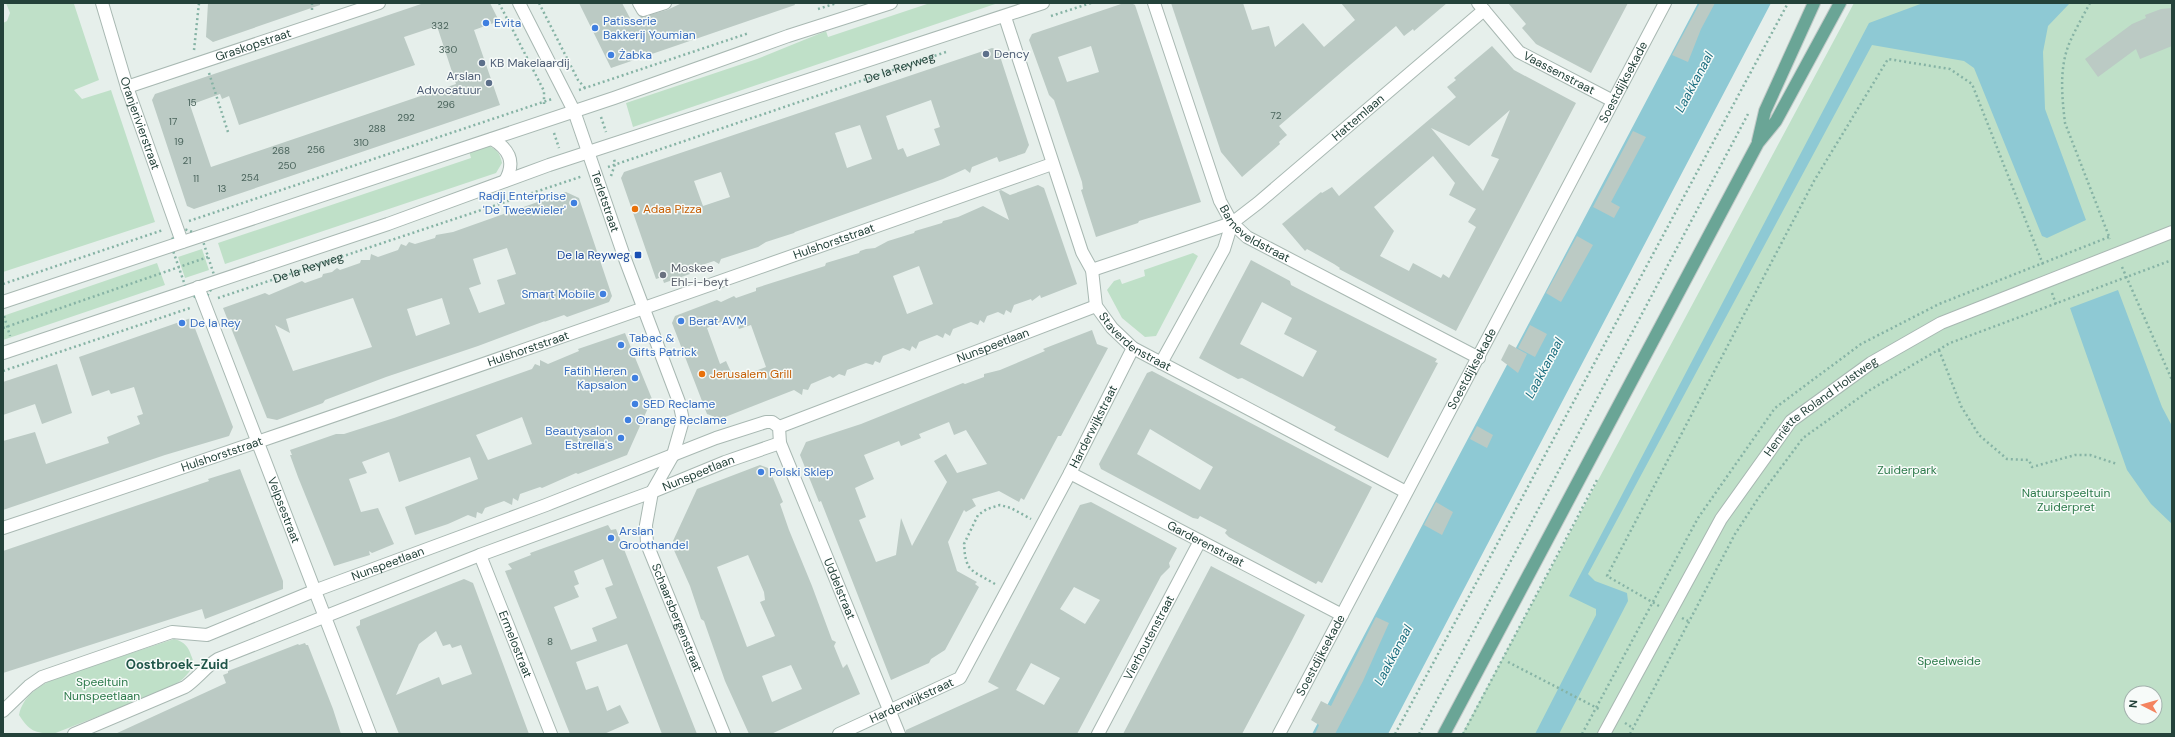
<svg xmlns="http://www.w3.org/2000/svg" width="2175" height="737" font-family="'DM Sans',sans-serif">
<rect width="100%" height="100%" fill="#e6efeb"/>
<path fill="#bfe0c8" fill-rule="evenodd" d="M 6,3 L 74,4 L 99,80 L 74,90 L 82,99 L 111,90 L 155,222 L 3,272 L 3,23 L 7,21 L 10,13 Z
M 930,3 L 998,3 L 633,127 L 626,103 L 757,59 L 826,31 L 828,37 Z
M 1854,3 L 2172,3 L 2172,734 L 1462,734 ZM 2131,693 L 2155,693 L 2155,717 L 2131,717 Z
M 486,145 C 497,149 500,153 502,163 L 496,173 L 225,264 L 218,243 L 471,158 L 469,151 Z
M 202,249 L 209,270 L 185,278 L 178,257 Z
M 1193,253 L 1198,256 L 1156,336 L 1145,337 L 1122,318 L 1107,290 L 1114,281 L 1120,279 L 1122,284 L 1145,276 L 1144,270 Z
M 157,263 L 165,285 L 3,340 L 3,316 Z
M 174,639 C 188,643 189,649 194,663 C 188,677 179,683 165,690 L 53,734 C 35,733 29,731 19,715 C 23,696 37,688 53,679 Z"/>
<path fill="#8ec9d4" d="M 1698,3 L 1771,3 L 1388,734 L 1312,734 Z
M 1923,3 L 2070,3 L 2048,26 L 2043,52 L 2045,109 L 2086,220 L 2047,238 L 2042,236 L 1974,68 L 1964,61 L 1872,45 L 1588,574 L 1595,581 L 1627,593 L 1628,601 L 1559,734 L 1535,734 L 1596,615 L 1596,609 L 1569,596 L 1869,23 Z
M 2118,290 L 2162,407 L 2172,426 L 2172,524 L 2151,504 L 2127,470 L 2070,308 Z"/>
<path fill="#bbcac4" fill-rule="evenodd" d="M 208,3 L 320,3 L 320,5 L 213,42 L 206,37 Z
M 424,3 L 490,3 L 499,21 L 474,30 L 500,105 L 194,209 L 187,206 L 152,100 L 155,94 ZM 437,26 L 456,84 L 211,167 L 190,105 L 220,94 L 222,99 L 229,96 L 239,125 L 415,65 L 404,37 Z
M 579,3 L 622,3 L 631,20 L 667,10 L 682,3 L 794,3 L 795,5 L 611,68 Z
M 1124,3 L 1131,3 L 1135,5 L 1201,202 L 1139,221 L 1138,223 L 1096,237 L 1081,190 L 1083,189 L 1082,182 L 1054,100 L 1049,95 L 1029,40 L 1032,34 ZM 1091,46 L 1099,72 L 1067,82 L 1058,57 Z
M 1171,3 L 1243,3 L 1252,30 L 1269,26 L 1275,47 L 1303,23 L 1324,47 L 1355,20 L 1341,3 L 1447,3 L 1414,31 L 1413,29 L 1404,36 L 1396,26 L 1344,70 L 1279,126 L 1287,135 L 1279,142 L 1280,144 L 1242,177 L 1221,152 Z
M 1508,3 L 1628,3 L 1591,73 L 1536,44 L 1522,28 L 1526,24 Z
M 1700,3 L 1715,3 L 1701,29 L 1688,62 L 1672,55 Z
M 2172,8 L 2172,46 L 2140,59 L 2136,49 L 2098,77 L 2085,59 L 2132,24 L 2146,18 L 2145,15 L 2161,9 Z
M 1492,46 L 1514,70 L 1576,103 L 1456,331 L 1339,269 L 1340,268 L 1334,264 L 1307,249 L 1305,251 L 1282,224 L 1321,192 L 1322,193 L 1332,187 L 1339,196 L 1424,124 L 1456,97 L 1447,87 L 1456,80 L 1454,78 ZM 1510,110 L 1491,156 L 1499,159 L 1483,191 L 1431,128 L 1469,146 ZM 1433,156 L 1455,183 L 1449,195 L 1476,209 L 1468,222 L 1476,227 L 1449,278 L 1443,274 L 1441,278 L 1413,263 L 1409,271 L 1380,256 L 1394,231 L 1374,207 Z
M 992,48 L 998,50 L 1027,139 L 1029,145 L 1025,153 L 999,162 L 997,157 L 972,167 L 970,173 L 965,169 L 943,179 L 795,232 L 794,233 L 766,242 L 758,247 L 721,259 L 719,264 L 714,261 L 705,264 L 688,270 L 690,274 L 664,283 L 662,277 L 656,279 L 621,178 L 624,172 ZM 931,100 L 940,127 L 934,129 L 940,145 L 907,157 L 903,148 L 898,150 L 886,116 ZM 860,125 L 872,159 L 847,168 L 835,133 ZM 721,172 L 730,197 L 703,206 L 694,181 Z
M 1633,131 L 1646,137 L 1611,202 L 1620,207 L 1614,218 L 1593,207 Z
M 1038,185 L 1044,188 L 1077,284 L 1041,298 L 1040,295 L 1032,301 L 1031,299 L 1014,305 L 1011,313 L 1006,310 L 1004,315 L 998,312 L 987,316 L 984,323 L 980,320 L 978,325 L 971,322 L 953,329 L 950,336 L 945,333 L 943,338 L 937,335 L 919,342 L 916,349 L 912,346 L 910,351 L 903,348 L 883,356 L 880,363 L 875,361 L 873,365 L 866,363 L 847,370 L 845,376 L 839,374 L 833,378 L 830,376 L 811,384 L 808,390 L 803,389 L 802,395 L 794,390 L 720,419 L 707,414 L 672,323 L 675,316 L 717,300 L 721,302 L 734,296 L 736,298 L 756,291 L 756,288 L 825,266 L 826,263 L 859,253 L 860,251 L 866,249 L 875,248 L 888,241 L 914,233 L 915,231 L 942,223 L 943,221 L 958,217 L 983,206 L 1009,220 L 999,191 L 1001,190 L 1010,195 ZM 919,266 L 933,304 L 907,314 L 893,276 ZM 734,316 L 739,329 L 751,325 L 766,367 L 742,376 L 741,373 L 736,375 L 734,371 L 731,372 L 726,361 L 720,364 L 707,328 Z
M 566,192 L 579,198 L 612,296 L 609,302 L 567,317 L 564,315 L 544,322 L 545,321 L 478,346 L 386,377 L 325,400 L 323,403 L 277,420 L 267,418 L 223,308 L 265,293 L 269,295 L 302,281 L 305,283 L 322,277 L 323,274 L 332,272 L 337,268 L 340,270 L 360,263 L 361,260 L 370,260 L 371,254 L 378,257 L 398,250 L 401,244 L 406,246 L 409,242 L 415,244 L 435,238 L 436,235 L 453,232 ZM 507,248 L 516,274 L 497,280 L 505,304 L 479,313 L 469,288 L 481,284 L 473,259 ZM 353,298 L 372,347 L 293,371 L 275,325 L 290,333 L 286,319 ZM 442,298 L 450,324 L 416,336 L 407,309 Z
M 1577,236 L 1593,245 L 1561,302 L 1546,293 Z
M 1251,260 L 1290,281 L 1291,285 L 1316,298 L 1437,359 L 1435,362 L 1438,363 L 1388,458 L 1334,430 L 1336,427 L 1242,378 L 1238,379 L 1199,358 ZM 1262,302 L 1292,318 L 1284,334 L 1317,351 L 1303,377 L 1240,344 Z
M 191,318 L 233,427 L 229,436 L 165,455 L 3,510 L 3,441 L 35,432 L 46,464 L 109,443 L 107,437 L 140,424 L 137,416 L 143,414 L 134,387 L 111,394 L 109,390 L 92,396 L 79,357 Z
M 1530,325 L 1547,334 L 1535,357 L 1518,348 Z
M 1092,330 L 1097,344 L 1108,348 L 1061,436 L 1058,436 L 1024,500 L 1021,498 L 1019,502 L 999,491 L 972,499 L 976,506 L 966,512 L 964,510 L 948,542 L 957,571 L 977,582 L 975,584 L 979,587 L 945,650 L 931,659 L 929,663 L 891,680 L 821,501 L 819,502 L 800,455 L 806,442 L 861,424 L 963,383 L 965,384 L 984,377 L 984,374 L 1000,370 L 1045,351 L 1043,349 ZM 949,422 L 954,435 L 966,430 L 987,464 L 957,473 L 946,454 L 934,461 L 947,482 L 912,546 L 901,518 L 896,555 L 876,562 L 859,520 L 866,517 L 855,488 L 874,479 L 864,455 L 899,441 L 901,446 L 921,438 L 919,434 Z
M 625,333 L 652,399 L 627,455 L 578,474 L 576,473 L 542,488 L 540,487 L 520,494 L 518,501 L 513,498 L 512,505 L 504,501 L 485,508 L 482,514 L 477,512 L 476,518 L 468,515 L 448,524 L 415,535 L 405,507 L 478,479 L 470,457 L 399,482 L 389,452 L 362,462 L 367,473 L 349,479 L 361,512 L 378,508 L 394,544 L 372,553 L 369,551 L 370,555 L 334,566 L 298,477 L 290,455 L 292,455 L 290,450 L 336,434 L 344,434 L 394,418 L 532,369 L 535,364 L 540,366 L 540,360 L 548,364 L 579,351 L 578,349 ZM 522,417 L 532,444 L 488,460 L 476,435 Z
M 1509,344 L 1527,354 L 1518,373 L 1501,360 Z
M 57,364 L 72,413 L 42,424 L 35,404 L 3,415 L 3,382 Z
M 1152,371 L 1372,487 L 1322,583 L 1318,581 L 1316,584 L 1229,537 L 1225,533 L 1227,530 L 1200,516 L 1198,519 L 1193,518 L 1101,469 L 1099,464 L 1116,432 L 1147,373 ZM 1150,429 L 1213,467 L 1200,490 L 1137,454 Z
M 1477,426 L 1493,435 L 1487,448 L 1470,439 Z
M 760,465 L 768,468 L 773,478 L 783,502 L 780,504 L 789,530 L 812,586 L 832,640 L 836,642 L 834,646 L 843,668 L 847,664 L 860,694 L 771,734 L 749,734 L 725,681 L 704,621 L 701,619 L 690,586 L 673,548 L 676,547 L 673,541 L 697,489 ZM 748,555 L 764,592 L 765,600 L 760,602 L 775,636 L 747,647 L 717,567 ZM 791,665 L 802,689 L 772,702 L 762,676 Z
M 240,469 L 283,581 L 283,589 L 205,619 L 202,609 L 3,673 L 3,551 L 209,481 L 208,479 Z
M 1091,502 L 1177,548 L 1169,563 L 1170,567 L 1161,576 L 1077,734 L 906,734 L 906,730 L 999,688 L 988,682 L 1080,505 ZM 1074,587 L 1100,600 L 1085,624 L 1060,609 ZM 1031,663 L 1060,678 L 1044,705 L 1016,690 Z
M 1436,502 L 1453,512 L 1442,535 L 1424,525 Z
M 608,525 L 611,530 L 616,529 L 697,734 L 662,734 L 627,644 L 576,662 L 586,690 L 598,686 L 607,711 L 620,705 L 629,723 L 604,734 L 570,734 L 505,571 L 512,569 L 508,564 L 531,555 L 530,553 ZM 603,559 L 613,585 L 605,588 L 617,618 L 592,628 L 597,641 L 571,650 L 554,607 L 579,597 L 574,586 L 579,584 L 574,571 Z
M 1211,566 L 1305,615 L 1291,642 L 1242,734 L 1123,734 Z
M 464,579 L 473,583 L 529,734 L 399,734 L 356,627 L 360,625 L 360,620 ZM 436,631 L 443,646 L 450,644 L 452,648 L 461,645 L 472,674 L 442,685 L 439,677 L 396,695 L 419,644 Z
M 1376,617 L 1389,623 L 1363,681 L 1335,734 L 1315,734 L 1319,725 L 1311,720 L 1321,701 L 1331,706 Z
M 305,643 L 306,645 L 308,645 L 333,709 L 341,734 L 115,734 L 226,683 L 223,675 L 228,673 L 228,671 L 298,644 L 299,645 Z"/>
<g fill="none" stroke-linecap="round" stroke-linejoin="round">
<g stroke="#a8b8b2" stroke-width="14">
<g id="minor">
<path id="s3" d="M 102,3 L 127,87 L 182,242"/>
<path id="s4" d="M 519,3 L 574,111 L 625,259 L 679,402 L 683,420 L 673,455 L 652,492 L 646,525 L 647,544 L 724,734"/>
<path d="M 639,3 L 643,10 L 665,3"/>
<path id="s5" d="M 1154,3 L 1220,201 L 1232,223 L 1247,237 L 1479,358"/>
<path id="s6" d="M 1478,3 L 1519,52 L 1613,101"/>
<path id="s7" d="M 1005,17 L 1082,252 L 1092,270 L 1096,306 L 1112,328 L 1133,348 L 1406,492"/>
<path id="s8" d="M 127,87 L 379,3"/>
<path d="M 492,139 C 509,149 516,162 505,181"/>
<path id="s9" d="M 1092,270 L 1232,223 L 1258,203 L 1484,10"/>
<path id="s10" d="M 198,287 L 370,734"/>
<path d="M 3,302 L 614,98 L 788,36 L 891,3"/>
<path d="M 3,353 L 388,224 L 549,165 L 1043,3"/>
<path d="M 1161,363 L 1224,249 L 1232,223"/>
<path id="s11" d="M 779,427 L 1096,306"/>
<path id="s12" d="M 1070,473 L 1342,615"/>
<path id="s13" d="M 3,528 C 354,411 703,288 1052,164"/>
<path id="s14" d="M 480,555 L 551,734"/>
<path id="s15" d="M 3,711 L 29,686 L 42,677 L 172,632 L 207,635 L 314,591 L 546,505 L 716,438 L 766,422 L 772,422 L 779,427 L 780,443 L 899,734"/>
<path id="s16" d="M 74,734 L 185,687 C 197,679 205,667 218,659 L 480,555 L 652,492 L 725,462 L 780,443"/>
<path id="s17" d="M 839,734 L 960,678 L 1070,473 L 1133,348"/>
<path id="s18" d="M 1098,734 L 1200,541"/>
<path id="s19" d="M 1279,734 L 1665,3"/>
<path id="s20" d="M 1604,734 L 1721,519 L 1791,421 L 1871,363 L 1941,323 L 2172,232"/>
</g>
</g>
<g stroke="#c2cac8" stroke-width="14">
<path id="major" d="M 1758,141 L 1765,111 L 1814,3
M 1444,734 L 1758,143 L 1776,121 L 1840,3"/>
</g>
<g stroke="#86b3a5" stroke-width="2.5" stroke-dasharray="2 3" stroke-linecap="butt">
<path d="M 499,3 L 544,91 L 544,104"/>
<path d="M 539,3 L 578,80 L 585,88"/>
<path d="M 2090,3 C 2083,16 2075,30 2069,44 C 2059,69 2062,97 2065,123 L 2110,239"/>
<path d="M 818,9 L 837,3"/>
<path d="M 312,10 L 312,3"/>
<path d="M 1051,16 L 1091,3"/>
<path d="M 194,50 L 199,3"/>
<path d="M 209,73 L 228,132"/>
<path d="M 579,90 L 749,33"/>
<path d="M 601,117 L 606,132"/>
<path d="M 554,133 L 559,148"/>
<path id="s1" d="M 608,167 L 946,52"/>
<path d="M 611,176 L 615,164 L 614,158"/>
<path d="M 189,221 L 552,99"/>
<path d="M 176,226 L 201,235 L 216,281 L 203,303 L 187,291 L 171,245 Z"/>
<path d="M 2122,267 L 2172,380"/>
<path d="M 3,284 L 163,230"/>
<path d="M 2052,293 L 2056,304"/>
<path id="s2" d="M 218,298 L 583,176"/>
<path d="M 4,316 L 10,336"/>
<path d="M 3,328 L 208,257"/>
<path d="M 1939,350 L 1961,406 L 1979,435 L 2007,459 L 2029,460 L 2032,467 L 2075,455 L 2090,455 L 2117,464"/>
<path d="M 3,371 L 190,308"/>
<path d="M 995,584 L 974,572 L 968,566 L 965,556 L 964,544 L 978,515 L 987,509 L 1000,505 L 1011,508 L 1031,519"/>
<path d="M 1659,606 L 1607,576 L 1814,181 L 1888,59 L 1950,69 L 1972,84 L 2044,267"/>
<path d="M 1682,618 L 1688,621"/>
<path d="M 1508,662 L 1601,710"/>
<path d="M 1625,723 L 1633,728"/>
<path d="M 1395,734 L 1788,3"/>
<path d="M 1419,734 L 1748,114"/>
<path d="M 1463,734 L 1597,480"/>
<path d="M 1582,734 L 1698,518 L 1775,408 L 1861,344 L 1939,304 L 2109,237"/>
<path d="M 1630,734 L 1735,534 L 1759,497 L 1803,438 L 1870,390 L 1950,343 L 2172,260"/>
</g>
<use href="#minor" stroke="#fff" stroke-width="12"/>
<use href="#major" stroke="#6aa596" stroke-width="12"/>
</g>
<g fill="#3f7fe0" stroke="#f7fbf9" stroke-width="1.5">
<circle cx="486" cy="23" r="4"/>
<circle cx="595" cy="28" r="4"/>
<circle cx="611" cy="55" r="4"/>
<circle cx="574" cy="203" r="4"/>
<circle cx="603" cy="294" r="4"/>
<circle cx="681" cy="321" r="4"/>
<circle cx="182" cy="323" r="4"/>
<circle cx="621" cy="345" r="4"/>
<circle cx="635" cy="378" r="4"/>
<circle cx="635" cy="404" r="4"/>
<circle cx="628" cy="420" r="4"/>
<circle cx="621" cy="438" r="4"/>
<circle cx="761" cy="472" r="4"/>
<circle cx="611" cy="538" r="4"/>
</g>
<g fill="#5c6f8a" stroke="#f7fbf9" stroke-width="1.5">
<circle cx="986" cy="54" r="4"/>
<circle cx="482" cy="63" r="4"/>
<circle cx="489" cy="83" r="4"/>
</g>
<g fill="#e8710a" stroke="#f7fbf9" stroke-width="1.5">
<circle cx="635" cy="209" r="4"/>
<circle cx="702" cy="374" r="4"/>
</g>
<rect fill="#1a4fb4" stroke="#f7fbf9" stroke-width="1.5" x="634" y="251" width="8" height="8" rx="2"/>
<circle fill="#6b7280" stroke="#f7fbf9" stroke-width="1.5" cx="663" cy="275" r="4"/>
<g text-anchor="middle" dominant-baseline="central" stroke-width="3" stroke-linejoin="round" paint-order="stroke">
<g font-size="10" fill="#4a645c">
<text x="440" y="25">332</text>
<text x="448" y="49">330</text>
<text x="192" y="102">15</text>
<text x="446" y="104">296</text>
<text x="1276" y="115">72</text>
<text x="406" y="117">292</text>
<text x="173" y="121">17</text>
<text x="377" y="128">288</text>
<text x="179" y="141">19</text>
<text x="361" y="142">310</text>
<text x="316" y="149">256</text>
<text x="281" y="150">268</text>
<text x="187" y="160">21</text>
<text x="287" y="165">250</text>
<text x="250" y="177">254</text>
<text x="196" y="178">11</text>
<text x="222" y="188">13</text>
<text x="550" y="641">8</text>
</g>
<g font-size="12" fill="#366cbe" stroke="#f7fbf9" text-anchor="start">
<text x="603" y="21">Patisserie<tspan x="603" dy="14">Bakkerij Youmian</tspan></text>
<text x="494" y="23">Evita</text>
<text x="619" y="55">Żabka</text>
<text x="566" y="196" text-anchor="end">Radji Enterprise<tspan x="566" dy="14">'De Tweewieler'</tspan></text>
<text x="595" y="294" text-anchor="end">Smart Mobile</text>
<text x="689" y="321">Berat AVM</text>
<text x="190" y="323">De la Rey</text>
<text x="629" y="338">Tabac &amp;<tspan x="629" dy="14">Gifts Patrick</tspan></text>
<text x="627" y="371" text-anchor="end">Fatih Heren<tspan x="627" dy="14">Kapsalon</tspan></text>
<text x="643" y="404">SED Reclame</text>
<text x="636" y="420">Orange Reclame</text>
<text x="613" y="431" text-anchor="end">Beautysalon<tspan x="613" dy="14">Estrella's</tspan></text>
<text x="769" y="472">Polski Sklep</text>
<text x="619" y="531">Arslan<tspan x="619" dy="14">Groothandel</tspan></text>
</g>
<g font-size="12" fill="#24423a" stroke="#f7fbf9">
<text stroke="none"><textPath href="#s8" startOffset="133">Graskopstraat</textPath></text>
<text stroke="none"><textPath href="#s1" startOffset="308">De la Reyweg</textPath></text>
<text stroke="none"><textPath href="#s6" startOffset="109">Vaassenstraat</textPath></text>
<text stroke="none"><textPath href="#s19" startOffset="737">Soestdijksekade</textPath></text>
<text stroke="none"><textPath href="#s9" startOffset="312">Hattemlaan</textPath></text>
<text stroke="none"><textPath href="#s3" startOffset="126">Oranjerivierstraat</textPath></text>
<text stroke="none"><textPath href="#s4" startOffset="217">Terletstraat</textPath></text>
<text stroke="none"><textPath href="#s5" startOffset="258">Barneveldstraat</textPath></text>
<text stroke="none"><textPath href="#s13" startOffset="879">Hulshorststraat</textPath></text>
<text stroke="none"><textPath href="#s2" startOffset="95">De la Reyweg</textPath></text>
<text stroke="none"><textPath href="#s7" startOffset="358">Staverdenstraat</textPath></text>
<text stroke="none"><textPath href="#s11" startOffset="229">Nunspeetlaan</textPath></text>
<text stroke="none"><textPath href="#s13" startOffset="555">Hulshorststraat</textPath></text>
<text stroke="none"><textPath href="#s19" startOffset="413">Soestdijksekade</textPath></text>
<text stroke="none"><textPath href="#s20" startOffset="397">Henriëtte Roland Holstweg</textPath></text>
<text stroke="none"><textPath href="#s17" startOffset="418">Harderwijkstraat</textPath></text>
<text stroke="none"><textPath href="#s13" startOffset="231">Hulshorststraat</textPath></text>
<text stroke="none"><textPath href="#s16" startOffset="679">Nunspeetlaan</textPath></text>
<text stroke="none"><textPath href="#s10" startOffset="239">Velpsestraat</textPath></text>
<text stroke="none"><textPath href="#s12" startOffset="153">Garderenstraat</textPath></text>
<text stroke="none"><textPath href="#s15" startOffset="419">Nunspeetlaan</textPath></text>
<text stroke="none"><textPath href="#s15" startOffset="1011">Uddelstraat</textPath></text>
<text stroke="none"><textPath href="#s4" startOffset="660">Schaarsbergenstraat</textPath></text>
<text stroke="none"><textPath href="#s18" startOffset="109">Vierhoutenstraat</textPath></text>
<text stroke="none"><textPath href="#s14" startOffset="96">Ermelostraat</textPath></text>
<text stroke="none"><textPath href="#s19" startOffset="89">Soestdijksekade</textPath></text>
<text stroke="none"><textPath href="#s17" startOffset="80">Harderwijkstraat</textPath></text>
</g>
<g font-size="12" fill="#4e5e75" stroke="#f7fbf9" text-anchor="start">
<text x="994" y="54">Dency</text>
<text x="490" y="63">KB Makelaardij</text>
<text x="481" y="76" text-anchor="end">Arslan<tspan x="481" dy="14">Advocatuur</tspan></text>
</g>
<g font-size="12" fill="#c56008" stroke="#f7fbf9" text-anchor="start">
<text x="643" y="209">Adaa Pizza</text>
<text x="710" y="374">Jerusalem Grill</text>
</g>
<g font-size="12" fill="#164399" stroke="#f7fbf9" text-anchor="end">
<text x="630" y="255">De la Reyweg</text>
</g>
<g font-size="12" fill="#5b616d" stroke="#f7fbf9" text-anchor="start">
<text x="671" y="268">Moskee<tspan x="671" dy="14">Ehl-i-beyt</tspan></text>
</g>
<g font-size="12" fill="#2d7a4b" stroke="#f7fbf9">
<text x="1907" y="470">Zuiderpark</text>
<text x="2066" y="493">Natuurspeeltuin<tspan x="2066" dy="14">Zuiderpret</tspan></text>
<text x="1949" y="661">Speelweide</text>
<text x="102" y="682">Speeltuin<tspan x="102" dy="14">Nunspeetlaan</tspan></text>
</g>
<g font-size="13" font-style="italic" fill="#1c6f80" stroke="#f7fbf9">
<text transform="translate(1694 82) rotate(-62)">Laakkanaal</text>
<text transform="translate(1544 368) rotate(-62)">Laakkanaal</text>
<text transform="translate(1393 655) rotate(-62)">Laakkanaal</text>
</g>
<g font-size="13" font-weight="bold" fill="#1f5548" stroke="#f7fbf9">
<text x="177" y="664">Oostbroek-Zuid</text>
</g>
</g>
<rect width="2175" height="737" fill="none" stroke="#24423a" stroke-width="8"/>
<g transform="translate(2143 705) rotate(276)"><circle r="19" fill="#f7fbf9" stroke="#a3b1ad"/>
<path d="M0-3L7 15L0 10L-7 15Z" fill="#f4845f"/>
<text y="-6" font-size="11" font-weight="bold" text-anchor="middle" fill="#24423a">N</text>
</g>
</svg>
